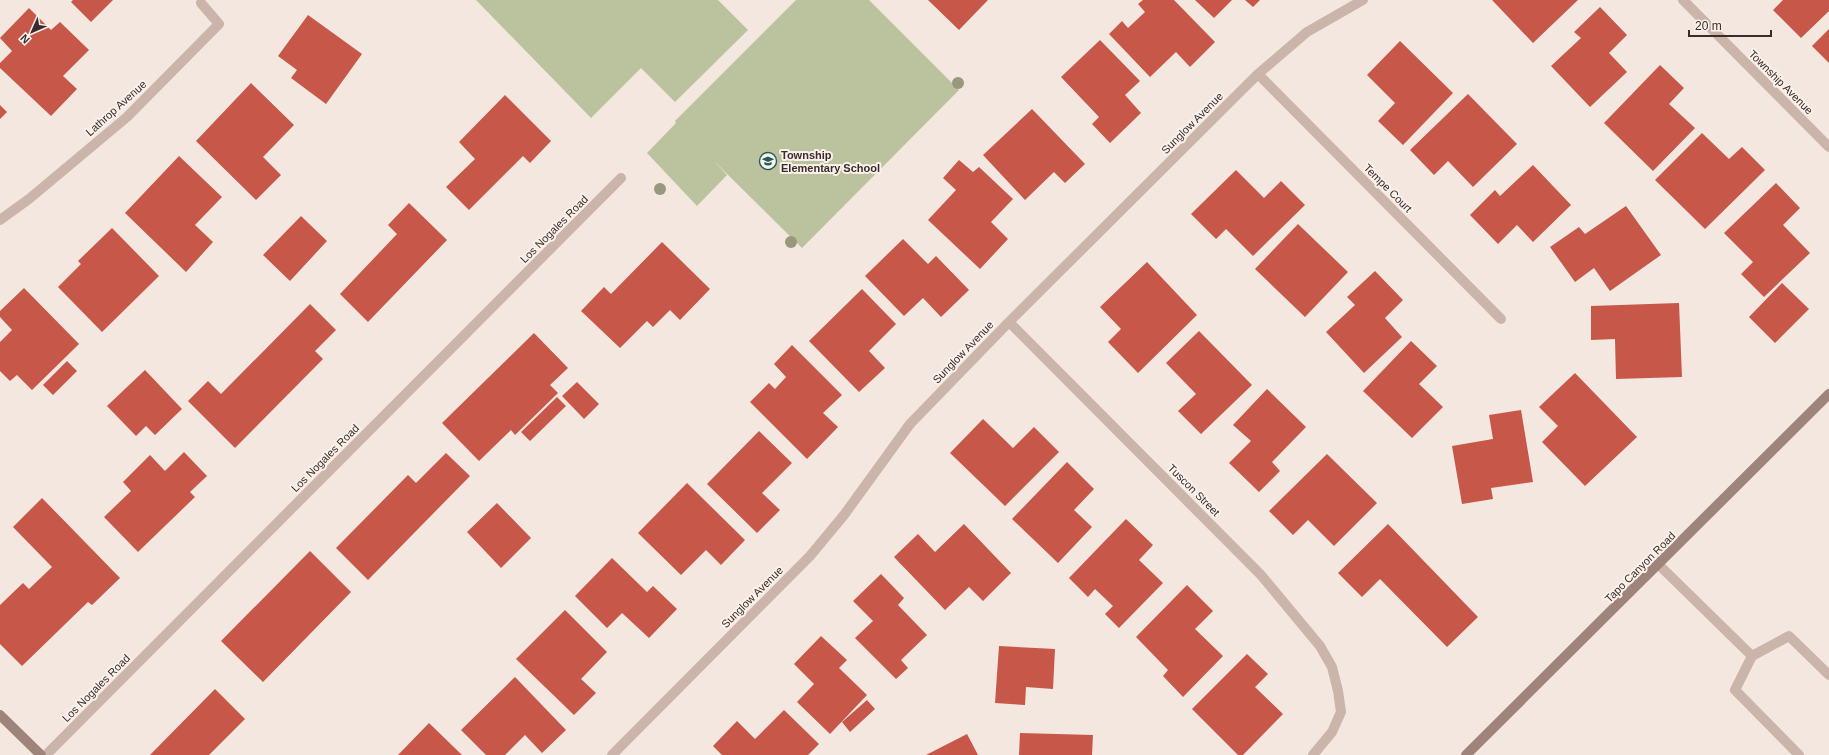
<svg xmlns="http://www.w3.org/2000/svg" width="1829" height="755" font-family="Arial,sans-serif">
<rect width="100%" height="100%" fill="#f3e7df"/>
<path fill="#bbc29e" d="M 476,0 L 718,0 L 748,30 L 675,102 L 641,68 L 591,118 Z
M 796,0 L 869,0 L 959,90 L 802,248 L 714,161 L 727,175 L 697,206 L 647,153 L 676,123 L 675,121 Z"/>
<path fill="#c65749" d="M 73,0 L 113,0 L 91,22 L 71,2 Z
M 928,0 L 988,0 L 959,30 Z
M 1143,0 L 1174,0 L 1215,42 L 1190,67 L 1176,52 L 1150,77 L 1109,34 L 1122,21 L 1128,28 L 1145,12 L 1138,4 Z
M 1195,0 L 1232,0 L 1214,18 Z
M 1245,0 L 1260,0 L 1253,7 Z
M 1492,0 L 1578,0 L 1533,43 Z
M 1783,0 L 1829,0 L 1829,11 L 1801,38 L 1773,10 Z
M 1600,7 L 1627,35 L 1609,53 L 1627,72 L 1590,107 L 1551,66 L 1581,38 L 1574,32 Z
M 29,8 L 51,30 L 60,22 L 89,50 L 63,76 L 77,89 L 51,116 L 0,68 L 0,63 L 12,51 L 0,38 Z
M 308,15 L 362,54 L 326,104 L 291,78 L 297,70 L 278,56 Z
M 1829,29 L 1829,63 L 1812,46 Z
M 1100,40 L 1140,81 L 1125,95 L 1141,113 L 1110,143 L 1092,124 L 1099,117 L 1061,77 Z
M 1400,41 L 1453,93 L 1403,145 L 1378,121 L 1395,103 L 1367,75 Z
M 1660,65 L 1684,88 L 1669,104 L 1695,128 L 1653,171 L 1604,123 Z
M 251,83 L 294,125 L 263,157 L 281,175 L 256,200 L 196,141 Z
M 1468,94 L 1517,144 L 1473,187 L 1448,161 L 1434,175 L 1410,150 Z
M 505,95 L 551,141 L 530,163 L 523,156 L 469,210 L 446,187 L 475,159 L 459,142 Z
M 0,105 L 7,112 L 0,119 Z
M 1032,109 L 1085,164 L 1065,183 L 1054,172 L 1025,200 L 983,155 Z
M 1702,133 L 1729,159 L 1742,147 L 1765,170 L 1705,229 L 1655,180 Z
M 179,156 L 222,197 L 195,225 L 213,242 L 186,272 L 125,213 Z
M 959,160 L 973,172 L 979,167 L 1013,199 L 991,222 L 1008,239 L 980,269 L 928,220 L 956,190 L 943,178 Z
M 1533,165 L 1571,205 L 1533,242 L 1517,225 L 1498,244 L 1470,215 L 1495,190 L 1500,196 Z
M 1236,170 L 1264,198 L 1281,181 L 1305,205 L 1253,256 L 1226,229 L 1216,239 L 1191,214 Z
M 1776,183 L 1800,208 L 1783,225 L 1810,253 L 1764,297 L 1741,274 L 1753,262 L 1724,233 Z
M 409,203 L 447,240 L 368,322 L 340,294 L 397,234 L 388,225 Z
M 1626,206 L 1661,255 L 1610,291 L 1594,268 L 1575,282 L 1550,247 L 1579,227 L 1585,234 Z
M 301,216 L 327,241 L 290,281 L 263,255 Z
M 1298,224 L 1348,272 L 1305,317 L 1255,269 Z
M 112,228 L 159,276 L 102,332 L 58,287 L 81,264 L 78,261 Z
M 903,239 L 928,264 L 936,256 L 969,290 L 941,317 L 923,298 L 904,316 L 865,276 Z
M 662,242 L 710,289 L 680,320 L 670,310 L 653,327 L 647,321 L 620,348 L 581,311 L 604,287 L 611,294 Z
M 1147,262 L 1197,315 L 1138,373 L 1108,342 L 1121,329 L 1100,307 Z
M 1375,271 L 1403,300 L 1385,318 L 1402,337 L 1364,373 L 1326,332 L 1355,305 L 1347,297 Z
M 1782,283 L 1809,309 L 1775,343 L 1749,317 Z
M 24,288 L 79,344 L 32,390 L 17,375 L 10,381 L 0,371 L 0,342 L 12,330 L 0,317 L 0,311 Z
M 862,289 L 896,324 L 869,351 L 885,368 L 859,392 L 809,341 Z
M 1679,303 L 1682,377 L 1616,379 L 1615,339 L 1591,340 L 1591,306 Z
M 310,304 L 336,330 L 315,351 L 323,359 L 235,448 L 188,401 L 208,381 L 221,394 Z
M 1199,331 L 1252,385 L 1201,434 L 1178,411 L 1196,394 L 1166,363 Z
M 534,333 L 568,368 L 550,385 L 558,393 L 515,435 L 511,430 L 479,461 L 442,423 Z
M 1411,341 L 1437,366 L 1419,384 L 1443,407 L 1412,438 L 1363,391 Z
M 792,345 L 842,395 L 823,413 L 838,427 L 807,459 L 750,402 L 769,383 L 775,389 L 786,377 L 774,364 Z
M 67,361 L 77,371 L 53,395 L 43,385 Z
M 145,370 L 182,409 L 155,435 L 146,426 L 136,436 L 107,406 Z
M 1575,373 L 1637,437 L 1585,486 L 1542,442 L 1558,426 L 1539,407 Z
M 577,382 L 599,404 L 584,419 L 562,396 Z
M 1267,389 L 1306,427 L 1272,462 L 1280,471 L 1259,492 L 1229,463 L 1251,441 L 1233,425 Z
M 557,397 L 566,406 L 530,441 L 521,432 Z
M 1521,410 L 1533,482 L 1491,488 L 1493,499 L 1462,504 L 1452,446 L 1493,439 L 1489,415 Z
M 983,419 L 1013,448 L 1034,427 L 1059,452 L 1005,506 L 950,453 Z
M 759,431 L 792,463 L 762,493 L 780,510 L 757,533 L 707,484 Z
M 184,452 L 207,476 L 190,492 L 195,497 L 138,552 L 104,517 L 131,491 L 123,482 L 150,455 L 165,471 Z
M 446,453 L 470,476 L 368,580 L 336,548 L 408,475 L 416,483 Z
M 1327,454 L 1377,503 L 1334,546 L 1308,520 L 1293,535 L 1269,511 Z
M 1067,462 L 1094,489 L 1074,510 L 1092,527 L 1058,563 L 1012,519 Z
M 687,483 L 745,540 L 721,565 L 706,550 L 681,575 L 638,533 Z
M 42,498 L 120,578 L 92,605 L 88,602 L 22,666 L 0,644 L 0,605 L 23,583 L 29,589 L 52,567 L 13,527 Z
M 497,503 L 531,538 L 501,568 L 467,532 Z
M 1126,519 L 1153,545 L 1139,560 L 1163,583 L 1119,628 L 1105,614 L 1113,606 L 1095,589 L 1088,597 L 1069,578 Z
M 964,524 L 1011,573 L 983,601 L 969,587 L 945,610 L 894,557 L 918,534 L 935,552 Z
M 1388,524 L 1478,617 L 1447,647 L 1380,579 L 1362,597 L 1338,573 Z
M 310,551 L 351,592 L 263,682 L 221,641 Z
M 612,558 L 647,592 L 653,586 L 677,609 L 649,638 L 622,613 L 607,628 L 575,596 Z
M 881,574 L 904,598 L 898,605 L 927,635 L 901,660 L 908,668 L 896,679 L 855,638 L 873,621 L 853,601 Z
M 1187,585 L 1213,611 L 1195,629 L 1223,656 L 1183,697 L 1163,676 L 1168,670 L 1136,637 Z
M 565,610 L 607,652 L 581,679 L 596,693 L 574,715 L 516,659 Z
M 821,636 L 847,660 L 839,668 L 867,695 L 830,734 L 797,702 L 814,684 L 794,664 Z
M 999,646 L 1055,649 L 1053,689 L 1026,687 L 1025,705 L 995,703 Z
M 1247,654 L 1268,674 L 1255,687 L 1283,714 L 1243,755 L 1238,755 L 1192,709 Z
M 515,677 L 566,730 L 542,753 L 525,735 L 505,755 L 486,755 L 461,730 Z
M 215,689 L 245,719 L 209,755 L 150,755 Z
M 867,700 L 875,709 L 850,732 L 842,722 Z
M 784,710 L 819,744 L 808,755 L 722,755 L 713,746 L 737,721 L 755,739 Z
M 429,723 L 462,755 L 398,755 Z
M 1020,733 L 1093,735 L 1092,755 L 1019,755 Z
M 967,734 L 978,755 L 926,755 Z"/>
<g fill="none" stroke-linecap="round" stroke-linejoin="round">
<path stroke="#cbb5aa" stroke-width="10" d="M 1659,565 L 1752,656 L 1735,690 L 1799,755
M 1752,656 L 1789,636 L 1829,675
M 46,755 L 621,178"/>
<path stroke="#cbb5aa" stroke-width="10" d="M 1683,0 L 1829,147
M 1258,74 L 1501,319
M 0,220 L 29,199 L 127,117 L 219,24 L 201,3
M 1009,322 L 1261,575 L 1320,646 L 1332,667 L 1338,691 L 1341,712 L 1332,732 L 1313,755
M 612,755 L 810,556 L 844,515 L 910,424 L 1009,322 L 1258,74 L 1307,32 L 1363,0"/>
<path stroke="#9f847b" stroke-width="10" d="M 0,715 L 41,755
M 1466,755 L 1829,394"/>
</g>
<g fill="#98987d">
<circle cx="958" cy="83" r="6"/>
<circle cx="660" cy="189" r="6"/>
<circle cx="791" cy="242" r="6"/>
</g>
<defs>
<g id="school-ring" transform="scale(0.9)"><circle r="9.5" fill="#faf1eb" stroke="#1f5b57" stroke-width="1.5"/><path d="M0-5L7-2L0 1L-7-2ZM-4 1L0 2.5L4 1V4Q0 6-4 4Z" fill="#1f5b57"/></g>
</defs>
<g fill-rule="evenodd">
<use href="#school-ring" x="768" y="161"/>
</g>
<g text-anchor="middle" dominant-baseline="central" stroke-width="4" stroke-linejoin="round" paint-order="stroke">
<g font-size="11" fill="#392c2a" stroke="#faf1eb">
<text transform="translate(1781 82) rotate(45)">Township Avenue</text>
<text transform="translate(116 108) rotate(-42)">Lathrop Avenue</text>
<text transform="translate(1192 123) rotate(-45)">Sunglow Avenue</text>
<text transform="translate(1388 188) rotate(45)">Tempe Court</text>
<text transform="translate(554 229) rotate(-45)">Los Nogales Road</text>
<text transform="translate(963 352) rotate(-46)">Sunglow Avenue</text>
<text transform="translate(325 458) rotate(-45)">Los Nogales Road</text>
<text transform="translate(1194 490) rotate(45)">Tuscon Street</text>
<text transform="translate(1640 567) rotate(-45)">Tapo Canyon Road</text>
<text transform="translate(752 597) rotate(-45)">Sunglow Avenue</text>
<text transform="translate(96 688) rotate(-45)">Los Nogales Road</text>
</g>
<g font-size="11" font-weight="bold" fill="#392c2a" stroke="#faf1eb" text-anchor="start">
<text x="781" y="155">Township<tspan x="781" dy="13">Elementary School</tspan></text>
</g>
</g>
<g transform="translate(32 32) rotate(225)" stroke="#faf1eb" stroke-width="3" paint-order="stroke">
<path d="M0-3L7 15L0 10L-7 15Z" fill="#392c2a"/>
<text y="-6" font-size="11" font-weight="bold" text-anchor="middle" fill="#392c2a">N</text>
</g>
<path d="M1689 30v6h82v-6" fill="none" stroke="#392c2a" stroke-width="2"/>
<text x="1695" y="30" font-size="12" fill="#392c2a" stroke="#faf1eb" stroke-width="3" paint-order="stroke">20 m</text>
</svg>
